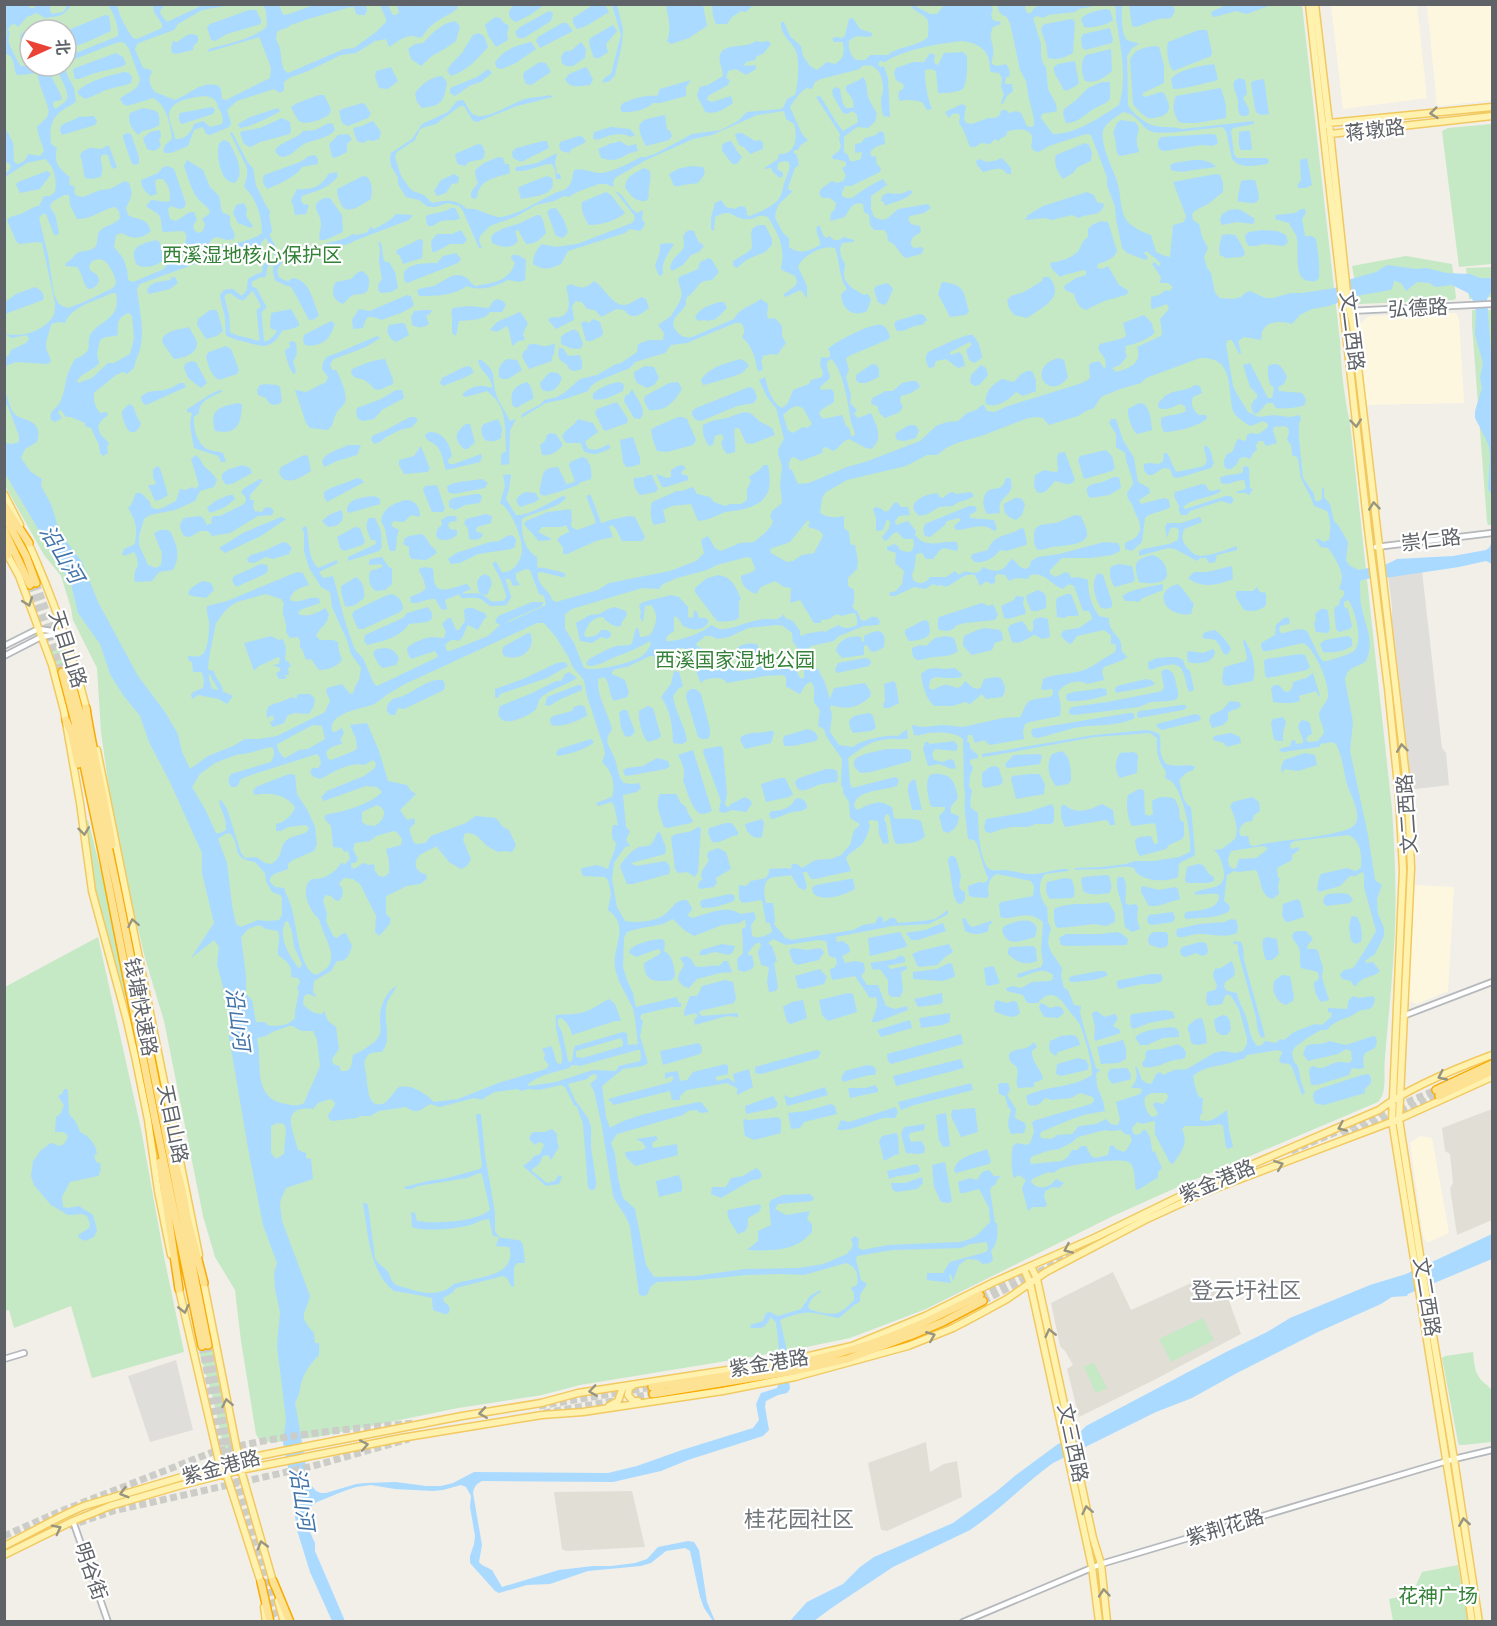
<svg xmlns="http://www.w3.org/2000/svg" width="1497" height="1626" font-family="'PT Sans','Noto Sans SC',sans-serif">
<rect width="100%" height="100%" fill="#f1efe8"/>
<path fill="#fef7e0" d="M 1331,5 L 1417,5 L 1427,98 L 1343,109 Z
M 1427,5 L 1492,5 L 1492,100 L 1439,106 L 1437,105 Z
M 1456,313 L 1459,319 L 1464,403 L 1366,405 L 1363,377 L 1364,361 L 1359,325 L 1366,318 L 1371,316 Z
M 1414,885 L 1454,887 L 1448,991 L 1417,1004 L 1408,1001 L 1408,997 Z
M 1420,1136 L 1432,1138 L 1449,1233 L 1427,1243 L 1423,1236 L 1410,1143 Z"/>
<path fill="#e0deda" d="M 1422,571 L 1442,748 L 1446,753 L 1449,785 L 1415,789 L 1411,787 L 1410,784 L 1392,630 L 1392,607 L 1388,576 Z
M 176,1360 L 193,1430 L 150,1442 L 128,1376 Z"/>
<path fill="#e1ded6" d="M 1492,1109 L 1492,1220 L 1457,1235 L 1450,1188 L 1453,1183 L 1450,1154 L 1445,1151 L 1442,1128 Z
M 1113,1272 L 1131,1310 L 1198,1280 L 1205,1294 L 1224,1287 L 1241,1334 L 1154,1380 L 1079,1417 L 1067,1369 L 1073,1365 L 1065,1351 L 1060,1346 L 1051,1303 Z
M 926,1442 L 930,1472 L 944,1464 L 957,1461 L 962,1497 L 887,1531 L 881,1530 L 868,1463 Z
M 632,1491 L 645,1547 L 566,1551 L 562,1549 L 554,1492 Z"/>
<path fill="#c5e8c5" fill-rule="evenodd" d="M 4,5 L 1302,5 L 1340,341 C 1341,369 1344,396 1350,423 L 1392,809 C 1395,855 1397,901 1394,947 C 1392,984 1388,1021 1385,1058 C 1383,1072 1388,1092 1378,1102 L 1189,1182 L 1113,1216 L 926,1309 L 850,1338 L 787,1351 L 580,1385 L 542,1395 L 458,1408 L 317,1437 L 276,1442 L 265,1442 L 259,1439 L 256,1434 L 241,1341 L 235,1290 L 215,1257 L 203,1216 L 164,1021 L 145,958 L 115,832 L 101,732 L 97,668 L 73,620 L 71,608 L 61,576 L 44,555 L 5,486 ZM 30,30 L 66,30 L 66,66 L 30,66 Z
M 1492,124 L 1492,264 L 1459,267 L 1442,131 L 1448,128 Z
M 1406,256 L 1452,264 L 1456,298 L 1454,300 L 1359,304 L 1352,266 Z
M 1492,267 L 1492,297 L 1469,299 L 1466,268 Z
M 1472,310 L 1492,310 L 1492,525 L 1488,525 L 1487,522 L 1472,325 Z
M 64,643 L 71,668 L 57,672 L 49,648 Z
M 88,820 L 107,895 L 126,996 L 124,997 L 99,908 L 92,873 L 86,821 Z
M 98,937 L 141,1129 L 165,1262 L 184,1352 L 92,1378 L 71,1306 L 14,1328 L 9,1310 L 5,1311 L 5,987 Z
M 1203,1318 L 1214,1340 L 1171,1362 L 1159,1339 Z
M 213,1345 L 232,1446 L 232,1449 L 225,1451 L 224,1448 L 212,1394 L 198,1348 Z
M 1473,1352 C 1474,1360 1474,1370 1479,1377 C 1482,1383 1489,1385 1492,1391 L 1492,1442 L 1463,1445 L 1459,1445 L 1458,1442 L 1442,1358 L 1445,1356 Z
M 1094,1363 L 1107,1388 L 1096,1393 L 1084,1367 Z
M 1458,1565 L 1468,1621 L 1393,1621 L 1389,1599 L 1412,1594 L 1422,1572 Z"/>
<path fill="#aadaff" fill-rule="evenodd" d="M 5,4 L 29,5 L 30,8 L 34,8 L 35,5 L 50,5 L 50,11 L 52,14 L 63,12 L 66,8 L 66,5 L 63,5 L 71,5 C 64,17 58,16 45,18 L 37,13 L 27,17 L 18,27 L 15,24 L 11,25 L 8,29 L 10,33 C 9,37 8,39 9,43 C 10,47 19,64 21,66 L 65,66 L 67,75 L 74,88 L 76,102 C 56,113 48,119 51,144 L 57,148 C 53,162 59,169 70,177 L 69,184 L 75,187 L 74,192 L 77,196 L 83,197 L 100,190 L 110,189 L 125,181 L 129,183 C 134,197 131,196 126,208 L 128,215 C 138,221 146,216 151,231 C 142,239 132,240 122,233 L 116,235 L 114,247 L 123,258 L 127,269 L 128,280 L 133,282 L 164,269 L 168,261 L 169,254 L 173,254 L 176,258 C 180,259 183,260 186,260 C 197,260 207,252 217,248 C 232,243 249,243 262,233 C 262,217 256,197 244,187 L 247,176 L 247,168 L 230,133 L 232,132 L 248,163 L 253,168 L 256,185 L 265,204 L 270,211 C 268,218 272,225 272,232 C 266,238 260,241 259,250 L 256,251 L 253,248 L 245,248 L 208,259 L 140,284 L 137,289 C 139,308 144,326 141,344 C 140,353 135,360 134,368 L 127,374 L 123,372 L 116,375 L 94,393 C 93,401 95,407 100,413 L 107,412 L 108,415 L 102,420 L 98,426 L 100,434 L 109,443 L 107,447 L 108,453 L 103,456 L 100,453 L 99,445 L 91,428 L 85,426 L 85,423 L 71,417 L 66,417 L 61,410 L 58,412 L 62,418 L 55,422 L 51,420 C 49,410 54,411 59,404 C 64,396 65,385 67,376 C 69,370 72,364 75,359 C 98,350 83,344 92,332 C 104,318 121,318 116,293 L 112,293 C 97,301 72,305 65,323 L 59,322 L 51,324 C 50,331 46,339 46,346 C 46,351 50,356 51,361 L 48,364 L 16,362 L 5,366 L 5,358 L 9,355 L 11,350 L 26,343 L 29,339 L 27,335 L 11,338 L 6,334 C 21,338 43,331 52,318 C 55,314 55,308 55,303 L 42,243 L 38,242 L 19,244 L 16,241 L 7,220 C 12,215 15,216 21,214 C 28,211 31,207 39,206 L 44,196 L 50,196 L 55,192 C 57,180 55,167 45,159 L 27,163 L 5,177 L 5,173 L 8,172 L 11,167 L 10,164 L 5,162 L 5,133 L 7,131 L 13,143 L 14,162 L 18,164 C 24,162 26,160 28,154 L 40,156 L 44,151 C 42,143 38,135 37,126 C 54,114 49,111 43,93 C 40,87 39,80 37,74 C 30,72 23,77 16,74 C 14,67 14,54 5,54 L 5,39 L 6,38 L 7,32 L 5,28 ZM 53,66 C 58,71 70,93 67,99 C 65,103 58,107 55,109 L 53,106 L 53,102 L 61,100 L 62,98 C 59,89 49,76 50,68 ZM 64,195 L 69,195 L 70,205 L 77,219 C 91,220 102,209 115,207 L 119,211 L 120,218 C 114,226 104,225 99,232 C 97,235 98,242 96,246 C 91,252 83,250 77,253 C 73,256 72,260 66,263 L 65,266 L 77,267 C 83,274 82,282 88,289 C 94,289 103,283 97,275 C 96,274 91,271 90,270 L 89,266 L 92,261 C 95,260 98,259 103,260 C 109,263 116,277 116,283 L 113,288 L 84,302 L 68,308 L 62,306 L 58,303 L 54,294 L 48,255 L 39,218 L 42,214 L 46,214 L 54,235 L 57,235 L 59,233 L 55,214 L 52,211 L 50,206 L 52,202 ZM 129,313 L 132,316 L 134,339 L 130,354 L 114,363 L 108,363 L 92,378 L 78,383 L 77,381 C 82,372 93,371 99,363 L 97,354 L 100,340 L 106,337 L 116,336 L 118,334 C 117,324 118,316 129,313 Z
M 998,4 L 1026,5 L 1025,8 L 1027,13 L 1031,13 L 1034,8 L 1040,5 L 1099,5 L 1079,9 L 1075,12 L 1048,15 L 1044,18 L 1037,16 L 1033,18 L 1041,44 L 1041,55 L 1042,61 L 1046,68 L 1048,89 L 1056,104 L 1057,111 C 1052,113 1047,112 1042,114 L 1041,118 L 1053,134 C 1077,134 1100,117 1119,105 C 1128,78 1120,45 1116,18 C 1116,14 1116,9 1115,5 L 1122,5 C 1122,13 1120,37 1129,41 C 1132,42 1136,42 1139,44 L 1132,48 L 1127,56 L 1128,105 C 1132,113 1147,125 1156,126 C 1166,128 1170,126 1182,129 L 1254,121 L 1254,124 L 1233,128 L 1231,131 L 1234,154 L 1237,158 L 1267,158 L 1269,162 L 1267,164 C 1255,166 1240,169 1232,159 L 1226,131 L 1222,127 C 1209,128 1160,136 1150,131 C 1140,126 1138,114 1123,112 C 1116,117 1105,123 1103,131 C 1100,147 1114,169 1118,185 C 1121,196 1120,212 1127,221 C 1132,227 1144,233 1151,235 L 1156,252 L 1165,256 L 1170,257 L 1173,225 L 1184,222 L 1186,216 L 1173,182 L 1216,174 L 1220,175 L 1223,183 L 1223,192 L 1208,204 L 1196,210 L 1192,214 L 1193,220 L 1199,224 L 1202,237 L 1208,248 L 1204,257 L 1207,268 L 1211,273 L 1215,293 L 1220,298 L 1233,299 L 1241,297 L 1245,293 L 1250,291 L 1265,298 L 1273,298 L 1291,293 L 1302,293 L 1329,289 L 1335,288 L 1351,279 L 1376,272 L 1387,265 L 1416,269 L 1426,268 L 1447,273 L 1470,274 L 1480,278 L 1492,278 L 1492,292 L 1489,295 L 1487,299 L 1492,367 L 1492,500 L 1492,495 L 1488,489 L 1490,457 L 1489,447 L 1486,439 L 1475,418 L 1475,411 L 1482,388 L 1480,377 L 1483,363 L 1475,335 L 1476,312 L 1474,302 L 1468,293 L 1452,285 L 1436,287 L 1429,283 L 1417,282 L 1406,291 L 1402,284 L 1396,281 L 1394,281 L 1392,289 L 1390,290 L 1356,296 L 1329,306 L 1312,309 L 1300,315 L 1292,324 C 1283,321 1268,320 1263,330 C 1261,333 1262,336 1261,340 L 1244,337 L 1238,341 L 1241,353 L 1239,354 L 1232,340 L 1228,340 L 1226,344 L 1233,386 L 1237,394 L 1248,412 L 1259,417 L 1274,415 L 1290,417 L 1300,415 L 1301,419 L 1299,423 L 1299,438 L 1303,478 L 1314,494 L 1315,501 L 1319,501 L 1322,499 L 1322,488 L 1324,487 L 1324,497 L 1330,504 L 1334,521 L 1338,525 L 1348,542 L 1346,560 L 1350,566 L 1359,570 L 1387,564 L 1397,559 L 1453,556 L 1486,550 L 1489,548 L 1491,544 L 1492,504 L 1492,564 L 1486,561 L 1459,567 L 1392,577 L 1366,579 L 1360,581 C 1360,589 1360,597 1361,605 C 1365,626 1375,640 1366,661 C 1357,668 1347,666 1345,680 L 1353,722 L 1350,751 L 1368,835 L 1375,880 L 1382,885 L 1377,899 L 1378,914 L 1384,928 L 1384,936 L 1375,954 L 1365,961 L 1366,963 L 1373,962 L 1380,971 C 1372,979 1362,975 1356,986 L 1353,985 L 1351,981 L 1342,979 L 1340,974 L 1344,970 C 1348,969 1350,969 1354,967 C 1356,965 1375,934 1376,931 L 1364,887 L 1364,874 L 1362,872 L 1356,876 L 1350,876 L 1340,886 L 1319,892 L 1317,889 L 1319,878 L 1321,874 L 1347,868 L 1356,871 L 1361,868 C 1362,856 1361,841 1349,835 L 1295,841 L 1291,843 L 1290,848 L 1293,849 L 1298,847 L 1299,850 L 1292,855 L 1292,860 L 1277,868 L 1278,878 L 1280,878 L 1278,886 L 1279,894 L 1272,899 C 1259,895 1262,879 1256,870 L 1238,872 L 1234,871 L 1227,875 L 1224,901 L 1229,905 L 1230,910 C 1220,919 1200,917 1186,919 L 1184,916 L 1186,912 C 1198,910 1220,911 1219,895 C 1211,892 1202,896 1194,894 L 1195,892 C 1209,886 1229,891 1223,867 C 1221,860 1220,855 1214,850 L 1222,849 L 1235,839 C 1239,827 1235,817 1230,806 L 1233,802 L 1252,797 L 1259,802 L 1260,811 L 1254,815 L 1252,821 C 1244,822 1241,824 1239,832 L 1241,836 L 1248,836 L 1250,845 L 1254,846 C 1271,840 1350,837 1356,823 C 1361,812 1350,794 1347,784 C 1343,769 1343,758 1336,744 L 1332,742 L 1321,744 L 1319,747 L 1283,752 L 1280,751 L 1279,749 L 1290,746 L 1292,740 L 1295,740 L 1296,744 L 1303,743 C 1304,734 1293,728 1302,720 L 1307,721 L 1310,723 L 1312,734 L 1308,736 L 1306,739 L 1308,742 L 1318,741 L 1324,733 C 1324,727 1319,720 1319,714 C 1320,708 1326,704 1328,697 C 1330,685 1315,648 1303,643 L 1268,651 L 1263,651 L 1261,647 L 1261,643 L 1275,635 L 1276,625 L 1284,618 L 1288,617 L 1290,621 L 1289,624 L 1280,626 L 1279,630 L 1281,633 C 1290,633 1298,626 1307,631 L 1319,656 L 1323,661 L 1327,661 C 1333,659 1349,655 1354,651 C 1364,642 1355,609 1348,600 L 1344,602 L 1344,607 L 1348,609 L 1352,626 L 1350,629 L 1339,632 L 1336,629 L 1334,611 L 1335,607 L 1339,605 L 1340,600 L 1344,595 L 1344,591 L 1339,589 C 1340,586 1341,583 1342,579 C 1343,571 1333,554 1328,548 L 1321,547 L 1315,539 L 1319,539 L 1323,542 L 1329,540 C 1331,529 1331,521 1327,511 L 1314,506 C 1311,495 1305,488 1301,478 C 1299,471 1300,464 1297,457 L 1292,455 L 1291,445 L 1287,440 L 1289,432 L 1288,428 L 1285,426 L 1274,427 L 1273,430 L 1277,443 L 1266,446 L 1263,441 L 1259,441 L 1256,445 L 1257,450 L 1253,453 L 1250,459 L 1245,457 L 1240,458 L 1236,465 L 1231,469 L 1226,469 L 1224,465 L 1224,460 L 1227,454 C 1236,452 1233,445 1238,439 L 1246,441 L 1247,435 L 1251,433 L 1259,434 L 1268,427 L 1268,424 L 1263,421 L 1251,426 C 1246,424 1235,416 1233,411 C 1227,388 1235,357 1200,358 L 1146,378 L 1141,383 L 1120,389 L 1101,397 L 1094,408 L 1086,411 L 1078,416 L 1049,425 L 1043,418 L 1037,417 L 1028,418 L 984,435 L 957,443 L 946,448 L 937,455 L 927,455 L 906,466 L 847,480 L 826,492 L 822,498 L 820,513 C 828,518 835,518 844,516 L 844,528 L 849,532 L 850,543 L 852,545 L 855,545 L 858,561 L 857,569 L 848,578 L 848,586 L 854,590 L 854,603 L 852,606 L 855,610 L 857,611 L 861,620 L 865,621 C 869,618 873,615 878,618 L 880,622 L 878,625 L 864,626 L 839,636 L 834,641 L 811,646 L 807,650 C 805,661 809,665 819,670 L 821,676 L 824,680 L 830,699 L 834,688 L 865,683 L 871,692 L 870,697 C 858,708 846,710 831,705 L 830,708 L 832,714 L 830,732 L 839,745 L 853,747 C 864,739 884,735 898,736 L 907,729 L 908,738 C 901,741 896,738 889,739 C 871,740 862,748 848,758 L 850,784 L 852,788 L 895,777 L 899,779 L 897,786 C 884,791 856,789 854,806 L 857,810 C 871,804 878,798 892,807 L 894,818 C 904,820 913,817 921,821 L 925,836 C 919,844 906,843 896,844 C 891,835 892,824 889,815 L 886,814 L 884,819 L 886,823 L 889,843 L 883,844 L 879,834 L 878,821 L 871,820 L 868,822 L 870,826 C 868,833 866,840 861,845 C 856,850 850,852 846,858 L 851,871 L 815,879 L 811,879 L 807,872 L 803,872 L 807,887 L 805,890 L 799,888 L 791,875 C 786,876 773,877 770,878 C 762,883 764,896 766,903 L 773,903 L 775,920 L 774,924 C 777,929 782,931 784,937 L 791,940 L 853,930 L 863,925 L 875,923 L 879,916 L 883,918 L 883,923 L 890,918 L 895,918 L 898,923 L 923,921 L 935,919 L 948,910 L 948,914 L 929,924 L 892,926 L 836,937 L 837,942 L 843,941 L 849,946 L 850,952 L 842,956 L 845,963 L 856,961 L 864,963 L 865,971 L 861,976 L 867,985 L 878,985 L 886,1006 L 895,1009 L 907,1006 L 908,1010 L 877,1022 L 871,1022 C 875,1015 879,1004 876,997 L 870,998 L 855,976 L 833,980 L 831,977 L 830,969 L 834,968 L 837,963 L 836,958 L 829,956 L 826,941 L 818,940 L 786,945 L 773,939 L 768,943 L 772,946 L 777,961 L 774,963 L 778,987 L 776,991 L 769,992 L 767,982 L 769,967 L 761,965 L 758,952 L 761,945 L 759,942 L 754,945 L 748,953 L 749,956 L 752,955 L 754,965 L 752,969 L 744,972 L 738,970 L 737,959 L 743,953 L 742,929 L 746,927 L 745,919 L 740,923 L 722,925 L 694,936 L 684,930 L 673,919 L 663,924 L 637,929 L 627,932 L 624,938 L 623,967 L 627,980 L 633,993 L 636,1007 L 677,997 L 679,1003 L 681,1003 L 681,1007 L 672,1007 L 642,1014 L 640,1018 L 643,1021 L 640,1036 L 648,1063 L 643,1066 L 623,1069 L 602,1086 L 606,1117 L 610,1128 C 629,1115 669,1109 693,1103 L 701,1102 L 709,1112 L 700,1113 L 697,1110 L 688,1111 L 683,1115 L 617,1134 L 611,1143 L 615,1154 L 618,1178 L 623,1198 L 635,1209 L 646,1265 L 654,1277 L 695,1276 L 745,1269 L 799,1268 L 823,1264 L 847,1254 L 851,1249 L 853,1245 L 851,1239 L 855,1236 L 859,1239 L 858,1247 L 862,1250 L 888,1245 L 959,1242 C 975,1239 979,1234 990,1222 L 989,1208 L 979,1189 L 964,1193 L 960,1193 L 958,1182 L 970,1178 L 977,1180 L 982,1172 L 989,1170 L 994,1176 L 1001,1176 L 998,1179 L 995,1185 L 992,1186 L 990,1190 L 995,1223 L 997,1223 C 998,1234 998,1243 991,1251 L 993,1260 L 990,1263 L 983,1264 L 978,1260 L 967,1259 L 959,1265 L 953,1281 L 951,1275 L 949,1275 L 951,1283 L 927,1280 L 927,1273 L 943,1273 L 950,1262 L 986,1252 L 988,1249 L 987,1242 L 970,1244 L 961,1248 L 892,1250 L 857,1256 L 856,1259 L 861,1280 L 867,1284 L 860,1295 L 860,1302 L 854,1305 L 839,1318 C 830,1317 823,1314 814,1313 C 804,1311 790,1316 780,1320 L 786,1347 L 790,1389 L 787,1393 L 778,1395 L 766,1401 L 765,1407 L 769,1430 L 763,1436 L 688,1460 L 661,1471 L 613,1482 L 482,1481 C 476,1484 474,1487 473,1493 L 482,1545 L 479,1562 L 482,1565 L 492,1570 L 502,1587 L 559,1570 L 593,1566 L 611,1566 L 635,1563 L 647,1559 L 658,1547 L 688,1541 L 694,1542 L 699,1550 L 707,1602 L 715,1621 L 713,1621 L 704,1608 L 700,1597 L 690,1551 L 685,1548 L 666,1551 L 651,1563 L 641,1566 L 588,1571 L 550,1584 L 527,1585 L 499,1593 L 495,1591 L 470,1563 L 470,1556 L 474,1544 L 475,1536 L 470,1507 L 471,1496 L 466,1487 L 461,1485 L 443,1490 L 433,1491 L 395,1489 L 371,1485 L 356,1487 L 344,1491 L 317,1502 L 309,1508 L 310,1532 L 315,1543 L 315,1551 L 345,1621 L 332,1621 L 310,1572 L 297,1530 L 295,1516 L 297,1495 L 290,1476 L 283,1443 L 286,1419 L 277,1346 L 280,1312 L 275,1289 L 274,1273 L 277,1263 L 263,1225 L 248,1148 L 229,1037 L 230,1014 L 217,964 L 219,947 L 214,940 L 191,958 L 214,923 L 202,873 L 202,853 L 169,780 L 149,742 L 140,716 L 123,695 L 110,674 L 100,644 L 78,613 L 71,584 L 6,475 L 5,471 L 5,443 L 12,444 L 19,442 L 19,436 L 8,406 L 5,403 L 4,389 C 7,396 9,405 13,412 C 20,423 44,416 37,442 L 25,449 L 21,458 L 31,472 L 42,479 L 41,486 L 51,504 L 60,533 L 82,562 L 98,602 L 138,676 L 165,712 L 178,734 L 182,752 L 190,769 L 208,756 L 233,746 L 245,739 L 259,739 L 277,736 L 325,712 L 330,701 L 326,691 L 327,688 L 342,684 L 350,694 L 353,693 L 355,687 L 359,680 L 361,668 L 351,654 L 347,640 L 332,607 L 330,592 L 321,587 L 309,568 L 304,551 L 304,533 L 302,528 L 306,526 L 307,529 C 310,544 307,556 318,568 L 337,560 L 338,563 L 319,572 L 323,578 L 333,576 L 344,618 L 353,645 L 356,651 L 363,658 L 374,684 L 377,686 L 436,658 L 438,656 L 435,651 L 411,659 L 408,654 L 407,648 C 412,643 425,637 433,637 C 436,637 440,638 444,638 L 446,632 L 442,624 L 448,618 L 451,618 L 456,630 L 459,630 L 465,621 L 464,610 C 471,604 478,612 485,613 L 487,617 L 484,619 L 478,630 L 468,625 C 464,631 465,636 459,641 C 452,639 450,640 445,645 L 447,651 L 450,651 L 488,636 L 500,625 L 495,622 L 498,616 L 532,602 L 543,602 L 542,606 L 508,621 L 509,622 L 546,605 L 544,596 L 539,594 L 530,570 L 526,569 L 516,573 L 516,579 L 520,585 L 513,586 L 510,579 L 503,579 L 501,576 L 498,575 L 498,572 C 511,575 522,563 522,549 C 522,537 511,509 500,503 L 505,486 L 503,475 L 511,474 L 509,489 L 506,499 L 516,515 C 530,516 549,502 563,496 L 566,497 C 560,509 534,511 522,519 C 521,533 524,550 537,557 L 538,578 L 540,583 L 550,595 L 552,600 L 556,602 L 598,590 L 609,583 L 670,571 L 696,561 L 704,553 L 701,540 L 708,536 L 715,548 L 721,551 L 740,543 L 754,542 L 766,532 L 771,526 L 773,521 L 770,517 L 772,511 L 781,504 L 782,500 L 780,486 L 782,466 L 778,454 L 778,449 L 784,439 L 776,408 L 767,397 L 759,380 L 765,377 C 768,389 771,402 782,408 L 788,403 L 793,390 L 809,384 L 811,380 L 822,377 L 823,372 L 820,365 L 821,357 L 828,358 L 830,356 L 830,352 L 828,349 C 834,342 873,322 881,325 C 886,326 888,331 890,336 L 889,339 L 849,356 L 846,359 L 849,370 L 846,377 L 851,396 L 850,403 L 857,410 L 854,414 L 858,418 L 871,413 C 877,426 884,439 871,449 L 866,448 L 849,439 C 841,441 840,448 833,451 L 826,447 L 823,448 L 822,453 L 801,461 L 794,457 L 791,458 L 789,463 L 789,469 L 792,470 L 798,484 L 809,483 L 847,467 L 865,462 L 920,441 L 936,426 L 947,422 L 958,421 L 967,413 L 976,410 L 982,405 L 984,405 L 987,411 L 994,412 L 1008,406 L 1079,384 L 1088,380 L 1090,377 L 1089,365 L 1091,363 L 1099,361 L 1104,368 L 1106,367 L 1105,359 L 1098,349 L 1100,344 L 1124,338 L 1126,335 L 1123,323 L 1144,315 L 1152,323 L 1153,329 L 1155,332 C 1150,339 1135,344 1126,346 L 1125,352 L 1127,356 L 1120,365 L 1112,368 L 1116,372 C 1129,369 1143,363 1137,347 L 1161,336 L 1162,332 L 1160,319 L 1169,309 L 1167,304 L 1153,309 L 1151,308 L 1151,297 L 1159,295 L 1166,290 L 1170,291 L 1173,287 L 1168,283 L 1160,283 L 1161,277 C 1157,273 1156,268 1152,264 L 1154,262 L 1159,266 L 1161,264 L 1155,258 L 1146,251 L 1144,253 L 1148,257 L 1146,260 L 1127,253 L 1122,248 L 1116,219 L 1115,207 L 1107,185 L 1107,177 L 1091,135 L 1086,134 L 1049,146 L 1039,152 L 1034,151 L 1031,147 C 1031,145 1033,139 1032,136 C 1028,127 1014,129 1007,132 L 1006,136 L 1001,138 L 999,141 L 995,139 L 990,144 L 981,143 L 975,147 L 970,147 L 963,129 L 959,123 L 960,116 L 958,113 L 952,114 L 949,118 L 945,112 L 962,104 L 966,106 L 964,119 L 966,123 L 972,124 L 988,118 L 995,118 L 999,116 L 1002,110 L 1006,110 L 1009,113 L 1016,111 L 1021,113 L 1027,126 L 1030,127 L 1034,126 L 1034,119 L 1029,99 L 1026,81 L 1020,70 L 1010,23 L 1006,16 L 1002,15 L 998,10 ZM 831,359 C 842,367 848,402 850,416 C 850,422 854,428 855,434 L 853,437 L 851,435 L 849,428 L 846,426 L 842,415 L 823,419 L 819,414 L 821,410 L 834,402 L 834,392 L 831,389 L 821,390 L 820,387 L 830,378 C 830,371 822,364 831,359 ZM 797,406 L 803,408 L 812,424 L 807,428 L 803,427 L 793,433 L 788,430 L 783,415 L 791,408 ZM 807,521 L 810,521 L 808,527 C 814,529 821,529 823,536 L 814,553 L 802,555 L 793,561 L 787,562 L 771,553 L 770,549 L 790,542 ZM 747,557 L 751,558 L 755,568 L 754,571 L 741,576 C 741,586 747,590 756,594 L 761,587 L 775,581 L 784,587 L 791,588 L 790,603 L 800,600 L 814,623 L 821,623 L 821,620 L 829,619 L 837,614 L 841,616 L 853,613 L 856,614 L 857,619 L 857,625 C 851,628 844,630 839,625 L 828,630 L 826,632 L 822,631 L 805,634 L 803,636 L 800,635 L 800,631 L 793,621 L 785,618 L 784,614 C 778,621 775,619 767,619 C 753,618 732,631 719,629 C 716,628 714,626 711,625 C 703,633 678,642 666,641 L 667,636 L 674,631 L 674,618 L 675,616 L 678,618 L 683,626 C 691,630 702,632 708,623 L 708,620 L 706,618 L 699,618 L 697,612 L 694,610 L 693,618 L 688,617 L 688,607 L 679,597 L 671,595 L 643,602 L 639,605 L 641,612 L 640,618 L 643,622 L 645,606 L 651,605 C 659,615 657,624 650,635 L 643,637 L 640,637 L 638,628 L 636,628 L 632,643 L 630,645 L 616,646 L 608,649 L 589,659 L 586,664 L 589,666 C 600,666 608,659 618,656 C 629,652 640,647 650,641 L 651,644 C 649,648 646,653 642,656 C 632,663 595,672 584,668 L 574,643 L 565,629 L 565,614 L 572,609 L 642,588 L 659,589 L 663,584 L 677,578 L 707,570 L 717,565 ZM 537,623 L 544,623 L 556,637 L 569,658 L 572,666 L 584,680 L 587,696 L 603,745 L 605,753 L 602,762 C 612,771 616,784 612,797 L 596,803 L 598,806 L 611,802 L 614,805 L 618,825 L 613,825 C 611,832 611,838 616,843 C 615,853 610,859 608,869 L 597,865 L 582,868 L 581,871 L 583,876 L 605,877 L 608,880 L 611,893 L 608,910 C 631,927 612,945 615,967 C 617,981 626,994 632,1006 C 636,1017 636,1032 638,1044 L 628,1045 L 627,1033 L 623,1032 L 575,1046 C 572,1052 574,1057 571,1062 L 568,1061 L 562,1032 L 558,1025 L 558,1019 L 561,1018 C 567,1022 571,1028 572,1035 L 615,1021 L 621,1021 L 615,1004 L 609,999 C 601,1003 594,1008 587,1011 C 576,1015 566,1014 556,1015 C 553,1032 566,1054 561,1064 L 557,1063 L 553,1050 L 551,1046 L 542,1049 L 545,1054 L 544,1059 L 549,1065 L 546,1069 L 501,1082 L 458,1099 L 434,1102 C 425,1093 412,1084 399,1087 C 394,1091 388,1103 382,1104 C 366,1108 368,1083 366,1074 C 365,1068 362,1061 368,1055 C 371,1052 377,1052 382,1052 C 392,1037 384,1025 386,1008 C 387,999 393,993 397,986 C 386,991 380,1006 380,1018 C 380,1024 382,1030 379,1036 C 377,1042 359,1053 353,1055 L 351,1067 L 347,1071 L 341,1071 L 339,1066 L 333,1064 L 332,1059 L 339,1049 L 336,1027 L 328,1021 L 324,1011 L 322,1014 C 314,1014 308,1010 303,1004 L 304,996 L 308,994 L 317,997 L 313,992 L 314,981 L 331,971 L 337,961 C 347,962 349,955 352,946 L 346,933 L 342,934 L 337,938 L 333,936 L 326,921 L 327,914 L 323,901 L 325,895 L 331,896 L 335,900 L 339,901 L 342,897 L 343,890 L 339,883 L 344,878 L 353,879 L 360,884 L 376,916 L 375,932 L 379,936 L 389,925 L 391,919 L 386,914 L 386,896 L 407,886 L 420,884 L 427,879 L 426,874 C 418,873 411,865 419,856 C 423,852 431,850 436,846 L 449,862 L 461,869 L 467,866 L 471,859 L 463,840 L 465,833 C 476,833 477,836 484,843 C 487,847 493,849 498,852 L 504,851 L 512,852 L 516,845 L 509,830 L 503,827 L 496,818 L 476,816 L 466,823 L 431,836 L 425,843 L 416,844 L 413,841 L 409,829 L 415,823 L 414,818 L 407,820 L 400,810 L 416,794 L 411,791 L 407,785 L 388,781 L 379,751 L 367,723 L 350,725 L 356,739 L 357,748 L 354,751 L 331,760 L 328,759 L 326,752 L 330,748 L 343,743 L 340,740 L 344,733 L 342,728 L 335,732 L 332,731 C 328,713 360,709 372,705 C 378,703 383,697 388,694 C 394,690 400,687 405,684 ZM 777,625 L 783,626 L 792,633 L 793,642 C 801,651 805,665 804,678 L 800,678 L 796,670 L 792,666 C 781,666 771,673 760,666 L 760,652 L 757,644 C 749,643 744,643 737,648 C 736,661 740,663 751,667 L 751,671 C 732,674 731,665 718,659 C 711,655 706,656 702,648 L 698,647 L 696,644 L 705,636 L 711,636 L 717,639 L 729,637 L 748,628 ZM 680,648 L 684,648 L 687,651 L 701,683 L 704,680 C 713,678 722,676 727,683 L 765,676 L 784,675 L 786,678 L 786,687 C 792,688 794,692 800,694 L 806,684 L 811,682 L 814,687 L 814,702 L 820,710 L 818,726 L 824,729 L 826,736 L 842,759 L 841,785 L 843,788 L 843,793 L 849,802 L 850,818 L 860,824 L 858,827 L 854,830 L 850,845 L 841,855 L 831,859 L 815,860 L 802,868 L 797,864 L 792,864 L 791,869 L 786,868 L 769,869 L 769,873 L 766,878 L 751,881 L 746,886 L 739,885 L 739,899 L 742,903 L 762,900 L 766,923 L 770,923 L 772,932 C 765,936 760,939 752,936 L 751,925 L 756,918 L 754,912 L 740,914 C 728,904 706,914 692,918 L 687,915 L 692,910 L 691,906 L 687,900 C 674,899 673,909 664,915 C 653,922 637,923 625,921 L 617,907 L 612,879 L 614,863 L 625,847 L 630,846 L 626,840 L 630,831 L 626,827 L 623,795 L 637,792 L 641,788 L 639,783 L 632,784 L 624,783 L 620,778 L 615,759 L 607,742 L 608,736 L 612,729 C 608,712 597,698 598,679 L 604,677 C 611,683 608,694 614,701 L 627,697 L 629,693 L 625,680 L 612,674 L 612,672 L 615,669 L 627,667 L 650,656 L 654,656 L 655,661 L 674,659 L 678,657 ZM 313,725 L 322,726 L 325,739 L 308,749 L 299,750 L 285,758 C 280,755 277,749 277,744 ZM 270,747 L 273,748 C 275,753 274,757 271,762 L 231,774 C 228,779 228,782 231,787 L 237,787 L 241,779 L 254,774 L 317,754 L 320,758 L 321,764 L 318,768 L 313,768 L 310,771 L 312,776 L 320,779 C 332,773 350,761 364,765 L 373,760 L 376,763 L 375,768 L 364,776 L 327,791 L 321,797 L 324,801 L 366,786 L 377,787 L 382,792 C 373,803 341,813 327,814 L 324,818 L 331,826 L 333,847 L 342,848 L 344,852 L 348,851 L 350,859 L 345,864 L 341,863 C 335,873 324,880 312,879 C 299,888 309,910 319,919 C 324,940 346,964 315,975 C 298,965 297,925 291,906 C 289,900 286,894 284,888 L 275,887 L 270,882 L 270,878 L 274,874 L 288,869 L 288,864 L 293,860 L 314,851 L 317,844 L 315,827 L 308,811 L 297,794 L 295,775 L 289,774 L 258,786 L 254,789 L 253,792 L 255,795 C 270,792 285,794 295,807 C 293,815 285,822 276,824 L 276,831 L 281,831 L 288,827 L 306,825 L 309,828 L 307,832 C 301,835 293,836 288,839 C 278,846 285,856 271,864 L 265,863 L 256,857 L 245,858 L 241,853 L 227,809 L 221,800 L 219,801 C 221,812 227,817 226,830 L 220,833 L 216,833 L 205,809 L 192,787 L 200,774 L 215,763 L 236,755 L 249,753 ZM 377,805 C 389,810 384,820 375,826 L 366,825 L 362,822 L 362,812 ZM 394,831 L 397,832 L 402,839 L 401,845 L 386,849 L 389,861 L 389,873 L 384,877 L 379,876 L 375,871 L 374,864 L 369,865 L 363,863 L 354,869 L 351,867 L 351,863 L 355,863 L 358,859 L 353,849 L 355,843 L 370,841 L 376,836 ZM 230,833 C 242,846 229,858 255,862 L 265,873 L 266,881 L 272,892 L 280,895 L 282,898 L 282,915 L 279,920 L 268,921 L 258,920 L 241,927 L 236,924 L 232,905 L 227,863 L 218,839 L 225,834 ZM 1263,846 L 1266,847 L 1267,850 L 1256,858 L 1239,859 L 1236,868 L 1233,869 L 1229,866 L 1228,859 L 1231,851 ZM 288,921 L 292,932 L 294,947 L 302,964 L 300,968 L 298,967 C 289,955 278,938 285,922 ZM 259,925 L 266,929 L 278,931 C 281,940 277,947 278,955 C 287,961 293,966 291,977 L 298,978 L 300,982 L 297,988 L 299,991 L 295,1012 L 295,1018 C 288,1026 277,1027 267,1025 L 265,1022 L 256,1022 L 252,1000 L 246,994 L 246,976 L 241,937 L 248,929 ZM 289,1026 L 293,1026 L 301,1031 L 313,1031 L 317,1040 L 320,1066 L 304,1103 C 297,1107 293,1105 286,1104 C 259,1100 260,1078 259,1056 C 259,1050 258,1044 257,1038 L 266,1036 L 272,1032 ZM 621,1038 L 623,1042 L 623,1046 L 583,1058 L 576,1057 L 576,1051 ZM 637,1050 L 640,1050 L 641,1057 L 640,1061 L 619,1066 L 616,1071 L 593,1070 L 556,1082 L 529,1086 L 528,1084 C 539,1075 555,1072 569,1068 L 572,1065 L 580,1066 ZM 596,1074 L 597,1078 L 590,1084 L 594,1091 L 602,1127 L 613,1196 C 618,1207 627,1215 630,1227 L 639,1294 L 642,1296 L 647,1295 L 651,1286 L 657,1282 L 699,1280 L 746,1275 L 782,1274 L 804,1275 L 846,1263 C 856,1266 859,1275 857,1285 L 851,1288 L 854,1293 L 854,1300 C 838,1318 832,1315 811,1310 L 808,1307 C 810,1300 814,1295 821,1292 L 820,1290 L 810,1296 L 801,1309 L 778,1316 L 770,1312 L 766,1313 L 763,1321 L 750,1325 L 751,1328 L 761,1328 L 765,1326 L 771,1317 L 776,1323 C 778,1338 783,1375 777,1388 L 761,1393 L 756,1404 L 759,1420 L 753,1428 L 682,1450 L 637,1466 L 608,1473 L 474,1472 L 453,1483 L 441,1486 L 426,1486 L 396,1482 L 366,1483 L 356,1484 L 326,1493 L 321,1493 L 316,1491 L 311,1485 L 307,1472 L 295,1402 C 300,1395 299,1391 301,1384 C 304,1372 311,1363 319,1355 L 319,1343 L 315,1343 L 314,1333 C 297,1314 305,1317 310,1296 L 282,1221 L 280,1205 L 281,1199 L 286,1188 L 313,1179 L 311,1159 L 306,1158 L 306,1153 L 298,1150 C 294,1133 278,1105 313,1109 L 318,1103 L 330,1099 L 334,1101 L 335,1105 L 328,1115 L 329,1119 L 332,1121 L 357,1118 L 360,1116 L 370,1116 L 379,1111 L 406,1107 L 413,1111 L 419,1111 L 430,1104 L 440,1107 L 474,1098 L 483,1100 L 484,1098 L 495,1092 L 517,1089 L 521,1091 L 529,1089 L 539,1090 L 561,1085 L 565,1087 L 574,1105 L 577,1107 L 583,1124 L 588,1187 L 590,1190 L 594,1190 L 596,1186 L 596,1181 L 591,1147 L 591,1127 L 588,1118 L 575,1100 L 568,1084 L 587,1079 L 591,1075 ZM 277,1123 L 284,1124 L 286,1129 L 284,1154 L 276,1159 L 271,1153 L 271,1126 Z
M 421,5 L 458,5 L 457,9 C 445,18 431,21 423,36 L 419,38 C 408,32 399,41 389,47 L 386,39 L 375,41 L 356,53 L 341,55 L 308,71 L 289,78 L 284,82 L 284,90 L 280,93 L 274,89 L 237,101 L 227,110 L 231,123 L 229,127 L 210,135 L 206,134 L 204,129 L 202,127 L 194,130 L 188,146 L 171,153 L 165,153 L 163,150 L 165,145 L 172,139 C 171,125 166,104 153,98 L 127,106 L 123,104 L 120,99 C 128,91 139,91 140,79 L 129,49 L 125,43 L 120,42 L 113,44 L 70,61 L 66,64 L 66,57 L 118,36 C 119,26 114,13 108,5 L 117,5 C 119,16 126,28 133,38 L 137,39 L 162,28 L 162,24 L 154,12 L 153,5 L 165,5 L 161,9 L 160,13 L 167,22 L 203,5 L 231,5 L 202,10 L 178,24 L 174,30 L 141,42 L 137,44 L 135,49 L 143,68 L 151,70 L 152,72 C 147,79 150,86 155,92 L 175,100 C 191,94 201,80 219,86 L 221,90 L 222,99 L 226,100 L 270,78 L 271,69 L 269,62 L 259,37 L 208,52 L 209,49 C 226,44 255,39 267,26 L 266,11 L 263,5 L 279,5 L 283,15 L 289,14 L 314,5 L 366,5 L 367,11 L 365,15 L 360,15 L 356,14 L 354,7 L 351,7 L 308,19 L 291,25 L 287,28 L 282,29 L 277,32 L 276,39 L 280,48 L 282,64 L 284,70 L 288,73 L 344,49 L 354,48 L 376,32 L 386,22 L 386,19 L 380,5 L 388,5 L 393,15 L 396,15 L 399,13 L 397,5 C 405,4 414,8 421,5 ZM 203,96 C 210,96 218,99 218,108 C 222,111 224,120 222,124 L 210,127 L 203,121 L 194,124 C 191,134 184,140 175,139 C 174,132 170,124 169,116 C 169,100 191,98 203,96 Z
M 514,5 L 514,4 L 544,5 L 530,15 L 516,22 C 507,18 507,11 514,5 Z
M 593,5 L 605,5 L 609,12 L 586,26 L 577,29 L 573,23 L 573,18 Z
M 612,5 L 617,5 L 623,29 L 622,44 L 615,75 L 610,81 L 602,83 L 604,78 L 611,74 L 621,35 Z
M 666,5 L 703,5 L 707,26 L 689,38 L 671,44 L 667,41 C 672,30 668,17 666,5 Z
M 712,5 L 712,4 L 753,5 L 746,12 L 741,11 L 732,17 L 727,24 L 716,24 L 713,16 Z
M 913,5 L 930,14 L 937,14 L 944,5 L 991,5 L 993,10 L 991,14 L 992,19 L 995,21 L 999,21 L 1001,24 L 993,27 C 987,39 995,44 993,54 C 993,57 991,61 992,64 L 997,66 L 1006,64 C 1009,68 1011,73 1009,77 L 1006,77 L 1005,84 L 1012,84 L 1013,91 L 1007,96 L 1003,104 L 1001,103 L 1004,94 L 1001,87 L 1002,78 L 999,73 L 991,72 C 989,67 990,61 988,57 C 984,46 972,42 962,41 C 941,43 902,50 885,62 L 880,61 L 878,64 L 880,67 L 884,66 L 888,78 L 890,117 L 883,116 C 882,111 881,105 881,101 C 881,96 884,91 883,86 C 882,73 876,62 862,66 L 860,69 L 821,79 L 815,82 L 812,89 L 807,88 C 800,91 794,101 790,107 L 802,134 L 808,140 L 801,145 L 798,150 L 794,150 L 794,153 L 797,155 L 799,165 L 795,168 L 788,187 L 789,190 L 793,191 L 779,204 L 776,211 L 775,218 L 783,233 L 789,238 L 789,247 C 800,255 809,251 820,245 C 821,237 815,235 817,226 L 820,226 L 823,235 L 826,238 L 829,236 L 834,240 L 839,240 L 844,237 L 854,240 L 854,242 L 842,243 C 838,250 841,258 845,264 C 845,268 844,271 844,274 C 844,285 857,291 864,295 L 868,294 L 871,300 L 867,311 C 853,318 841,309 841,294 L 847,289 C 839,279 840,261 835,248 C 823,244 802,256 798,267 L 807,286 L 807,299 L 802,291 L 798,291 L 786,297 L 783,295 L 795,286 L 797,282 L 795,276 L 782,270 L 781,268 C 786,249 778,233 768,217 C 757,213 757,219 749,219 C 734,221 733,206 715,217 L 714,231 L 711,229 L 711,217 L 715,203 L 721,200 L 726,207 L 735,209 L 740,206 L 745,207 L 747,211 L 747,215 L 750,216 C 760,211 777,206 781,195 C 783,191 783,185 785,181 C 787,174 791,170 789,162 L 784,161 L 778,163 L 777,169 L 783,173 L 783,176 L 780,178 L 773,172 L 771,168 L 763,169 L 778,159 L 779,154 C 796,155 798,137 794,124 L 786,119 L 784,111 L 757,115 L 712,135 L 693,139 L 644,161 L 615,178 L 613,183 L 614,187 L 606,184 L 599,184 L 577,192 L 569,197 L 564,196 L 554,201 L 536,205 L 515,217 L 490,226 L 480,236 L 479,241 L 482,248 L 479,248 L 463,211 L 459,206 L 448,203 L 435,207 L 428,207 L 419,200 L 406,197 L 398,184 L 398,178 L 391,166 L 390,159 L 391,153 L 412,139 L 422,124 L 448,112 L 457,101 L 463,100 C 467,104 469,113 475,115 C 488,121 513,102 525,99 C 533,97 542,97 550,95 L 553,97 L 517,106 L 477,122 L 473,121 L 464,106 L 460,106 L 436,124 L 425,127 L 420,129 L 415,140 L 397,152 L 395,157 L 401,176 L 408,186 L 413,191 L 424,195 L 432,203 C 446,200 455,198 467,209 C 478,207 488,216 499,217 C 514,217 541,200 555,193 C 560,191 564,191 568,187 C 573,182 572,176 574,170 C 584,168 590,172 599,173 C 607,174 634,162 640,157 L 646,157 L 657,153 L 692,134 L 721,130 L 738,121 L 747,112 L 781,109 L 784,106 L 787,99 L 795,95 C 798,85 800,61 796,51 C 791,40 780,35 781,22 L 784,22 L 790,36 L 801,46 L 803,56 L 810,66 L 817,70 L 827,62 L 835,64 C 845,58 844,52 843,42 L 834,42 L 832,39 L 835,37 L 842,38 L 845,36 L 849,19 L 853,18 L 860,29 L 872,33 L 872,36 C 863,39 858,32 849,41 C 848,49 850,54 856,60 L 865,60 L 871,55 L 888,55 C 898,46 918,47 928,37 C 928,32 929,25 928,21 C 925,14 916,13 912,7 Z
M 1129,5 L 1173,5 L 1175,11 L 1171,18 L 1158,19 L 1136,27 L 1132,26 Z
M 1226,5 L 1226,4 L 1271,5 L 1247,14 L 1236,11 L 1215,17 L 1212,16 L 1211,12 Z
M 1105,9 L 1110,10 L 1113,20 C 1105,26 1093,28 1084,27 L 1081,19 C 1087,12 1097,11 1105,9 Z
M 249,10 L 256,10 L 261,20 L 261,24 L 227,34 L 215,41 L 211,40 L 207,27 L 210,24 Z
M 549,11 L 553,13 L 551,21 L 524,38 L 518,38 L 515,32 L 520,27 Z
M 105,15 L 109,16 L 111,31 C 99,36 78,48 66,47 L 66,31 Z
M 495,17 L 500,18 L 504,23 L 509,26 L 507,33 L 508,40 L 496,47 L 489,37 L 485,25 Z
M 1072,19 L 1075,22 L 1073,53 C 1065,57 1057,61 1048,58 L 1046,44 L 1041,30 L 1042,26 L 1045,24 Z
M 455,21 L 460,26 L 456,41 L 446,48 L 432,56 L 421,66 L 411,59 L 408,49 L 415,44 L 423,43 C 432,34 441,23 455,21 Z
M 51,23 L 56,25 L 55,30 L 30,30 L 30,50 L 23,50 L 20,36 C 28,25 40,26 51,23 Z
M 562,23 L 567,23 L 573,31 L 540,48 L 536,41 L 538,37 Z
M 613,25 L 617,31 L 606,44 L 608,52 L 599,58 L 594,58 L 590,47 L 589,40 L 592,37 Z
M 1110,28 L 1113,40 L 1112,43 L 1085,50 L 1082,47 L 1081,38 L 1083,34 Z
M 1199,30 L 1207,30 L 1212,52 L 1211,56 L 1173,71 C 1168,65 1166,50 1168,42 Z
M 478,33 L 484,36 L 488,47 C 477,59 467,71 451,76 L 447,71 L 451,64 L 462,53 L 473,35 Z
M 192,34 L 198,36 L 198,42 L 194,45 L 193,50 L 176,54 L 172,53 L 171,48 L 173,41 L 177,42 L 187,35 Z
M 756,41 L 761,42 L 768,41 L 771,44 L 763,54 L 757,56 L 755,60 L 746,62 L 744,66 L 756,65 L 756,69 L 746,75 L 736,69 L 728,71 L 726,78 L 730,80 L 728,85 L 708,96 L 707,100 L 712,102 L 731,96 L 733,103 C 725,109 715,115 705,112 C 703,105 699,102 697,95 L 700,87 L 708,85 L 723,76 C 723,69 718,62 720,55 C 724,42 747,49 756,41 Z
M 531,42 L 536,49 L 516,63 L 502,69 L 497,68 L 495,63 C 502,50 517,45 531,42 Z
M 581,42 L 586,49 L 585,58 L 573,66 L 566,66 L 562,63 L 561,57 L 564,52 L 572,50 Z
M 1154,46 L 1159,47 L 1164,66 L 1164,83 L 1143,93 L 1142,95 L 1145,97 L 1161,92 L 1164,93 C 1170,104 1173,113 1159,117 C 1156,117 1152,119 1149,118 C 1143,116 1137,109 1133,104 L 1130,60 C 1134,49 1143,48 1154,46 Z
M 1111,49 L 1112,71 C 1105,78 1094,84 1085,81 C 1081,72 1080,62 1086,55 Z
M 963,52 L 967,56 C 967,67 968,79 963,89 C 955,93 947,93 938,93 L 936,71 L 931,69 L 925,70 C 924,79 928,101 932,109 L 927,110 L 922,102 C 914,100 908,99 900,101 L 898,97 L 899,91 L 903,89 L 904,85 L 896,80 L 894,73 L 896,68 L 913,62 L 924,62 L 930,53 L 935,55 L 934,60 L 935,64 L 938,65 L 944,53 Z
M 116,53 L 123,57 L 126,63 L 124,66 L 95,73 L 79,79 L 75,79 L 73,70 L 75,68 Z
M 1075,61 L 1079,83 L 1076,86 L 1066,91 L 1063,89 C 1061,81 1053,76 1054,67 L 1058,64 Z
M 540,62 L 546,63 L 551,72 L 531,85 L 526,84 L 523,77 L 524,72 Z
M 1214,64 L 1218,79 L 1215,81 C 1204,83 1182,90 1173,89 L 1171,79 C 1179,69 1201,66 1214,64 Z
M 391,67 L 398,81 L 388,89 L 379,88 L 375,77 L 376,71 Z
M 586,67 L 589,71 L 593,80 L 590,85 C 580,86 569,89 565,79 L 569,74 Z
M 488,69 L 492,73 L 481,82 L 471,85 L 455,96 L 450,93 L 450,88 L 477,77 Z
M 124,72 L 129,73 L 132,77 L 131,83 C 125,86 119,86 113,88 C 103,90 95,96 85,99 L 78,94 L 78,91 C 89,80 109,76 124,72 Z
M 442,76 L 447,82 C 444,101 442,106 422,108 L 417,102 L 415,93 C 422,84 430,77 442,76 Z
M 863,77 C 868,83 866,88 868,96 C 869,100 874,109 877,113 L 875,122 L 868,128 L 857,127 L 844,137 L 844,152 L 848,155 L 850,161 L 855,161 L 861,159 L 862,152 L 855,153 L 855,144 L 861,143 L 865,138 L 876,135 L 880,131 L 884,133 L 885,144 C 879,145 872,148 870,153 L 872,157 L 876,156 C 876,161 876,165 881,168 L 880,172 L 851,186 L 845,186 L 842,192 L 842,196 L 846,198 L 852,198 C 861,191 872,184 883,179 L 887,185 L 871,196 L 871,209 L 874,217 L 882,220 L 888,218 L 898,209 L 928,204 L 931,208 L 924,213 L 910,216 L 908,219 L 911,224 L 920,226 L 921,232 C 915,236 910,238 911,245 L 914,248 L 921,247 L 924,249 L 921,254 L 906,258 C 898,254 898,244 888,241 L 887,234 L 884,230 L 874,230 L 870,225 L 869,215 L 864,212 L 863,204 C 852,201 850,209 845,217 L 830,221 L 831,213 L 835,209 L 836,203 L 830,198 L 822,198 L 819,193 L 821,189 L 832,181 L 837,183 L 843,181 L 846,176 L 842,168 L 846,166 L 846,162 L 840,160 L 833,159 L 832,156 L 839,151 L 841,146 L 839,139 L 840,134 L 816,97 L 820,96 C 828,107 834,121 843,131 L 858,122 L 857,115 L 853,111 L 847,114 L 843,113 L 833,96 L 832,90 L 836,87 L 840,89 L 843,104 L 846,108 L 853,108 C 855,101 851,96 846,91 L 846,86 L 859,80 Z
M 1239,78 L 1245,80 L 1247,94 L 1243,98 L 1249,109 L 1249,114 L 1246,116 L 1241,116 C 1237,110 1238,108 1238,101 C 1237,93 1232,89 1234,81 Z
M 1264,79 L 1269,114 L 1261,115 L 1257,113 L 1255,109 L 1251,83 L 1253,81 Z
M 691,80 L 686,87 L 686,96 L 660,103 L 653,103 C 645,111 633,112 622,112 L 620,108 L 622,104 C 633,98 645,95 657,96 L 660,89 Z
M 1102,82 L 1110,82 L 1110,99 C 1105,105 1099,105 1092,110 C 1083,116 1078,123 1066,123 L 1063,114 L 1064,109 L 1075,101 L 1088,88 Z
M 1221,88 L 1226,105 L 1226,118 L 1196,123 L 1184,123 L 1179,122 C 1173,115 1172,104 1176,96 Z
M 319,95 L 324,95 L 331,109 L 329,115 C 323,119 305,126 299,121 C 296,118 293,111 291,107 L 297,103 Z
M 362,103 L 365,104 L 371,114 L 368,118 L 348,126 L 342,123 L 339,111 L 342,109 Z
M 212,107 L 215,110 L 213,114 L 182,124 C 178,121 178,117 180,113 Z
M 143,108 C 156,111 161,109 159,125 C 152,131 144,128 138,135 C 132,129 127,122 130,113 Z
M 278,108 L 280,111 C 271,117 250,127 240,128 L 238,124 L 250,117 Z
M 665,115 L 667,129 L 670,131 L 672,136 L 669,140 L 646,146 C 632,120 641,120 665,115 Z
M 80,116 L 82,117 L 94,116 L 97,121 L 95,125 L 62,135 L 60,130 L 61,126 C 67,121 74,121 80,116 Z
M 282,118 L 290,122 L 291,130 L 290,134 L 260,142 L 251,147 L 247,146 L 243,142 L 240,133 L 243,131 L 260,128 Z
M 1121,120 L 1135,122 C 1143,131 1135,133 1137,143 C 1137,147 1139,149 1139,152 L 1121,156 L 1118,155 C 1115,148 1117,140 1113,133 L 1117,123 Z
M 373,121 L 381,132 L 379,139 L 373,141 L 368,140 L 363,143 L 357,141 L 353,129 L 356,127 C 363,127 367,123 373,121 Z
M 329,123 L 333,124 L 335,130 C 328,139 314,139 304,144 C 297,148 291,157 282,157 C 278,156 277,154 275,150 C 281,141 296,140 303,131 L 315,130 Z
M 611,127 L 630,129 L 635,135 L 630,137 C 619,130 607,137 596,140 L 593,138 L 594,132 Z
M 160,130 L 161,136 L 159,141 L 161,144 L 159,148 L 154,151 L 147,149 L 143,138 L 150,132 Z
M 1244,131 L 1250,131 L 1252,148 L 1251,150 L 1241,150 L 1239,146 L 1239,132 Z
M 127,133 L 131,134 L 139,157 L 139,163 L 136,165 L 132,164 L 123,138 L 123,135 Z
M 737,133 L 742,133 L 755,141 L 760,140 L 763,143 L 763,149 L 750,154 L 744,147 L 739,145 L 735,135 Z
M 348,134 L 352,139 L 347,144 L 347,152 L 335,158 L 332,157 L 329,144 L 338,135 Z
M 1211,134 L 1216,135 L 1218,143 L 1213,146 L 1201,145 L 1165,151 L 1160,150 L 1158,146 L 1158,141 L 1161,137 Z
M 579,136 L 583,137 L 586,142 L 572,149 L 569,153 L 561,151 L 559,146 L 560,142 Z
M 224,140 L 229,142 C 235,154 246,172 235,183 C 231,182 230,182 226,179 C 220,174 215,149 220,143 C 221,141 223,141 224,140 Z
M 543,141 L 547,141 L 549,148 L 521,162 L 513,158 L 512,152 L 516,148 Z
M 620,141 L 628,146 L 636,144 L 638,151 C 621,154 621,164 601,158 L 598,149 L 612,143 L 615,143 Z
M 731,141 L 737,151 L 742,157 L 737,164 L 733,164 C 729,161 726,155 722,151 L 722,145 L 726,142 Z
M 1085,143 L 1089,145 L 1092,152 L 1091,161 L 1078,167 L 1073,173 L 1063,179 C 1058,173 1053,163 1056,155 Z
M 478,144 L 482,145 L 485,152 L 483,159 L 469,162 L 465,166 L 460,165 L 457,163 L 455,154 Z
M 106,146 L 109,146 L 117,167 L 114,169 L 111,166 L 108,155 L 105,154 L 101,156 C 100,163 105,170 100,177 L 92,179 L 85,178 C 83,171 83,163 80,155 L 82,152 C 85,150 88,148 92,148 C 98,148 101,151 106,146 Z
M 557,153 L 555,163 L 557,174 L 560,174 L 561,179 L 556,179 L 555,170 L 552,164 C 540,164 530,172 516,171 L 515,169 L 516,167 L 537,163 Z
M 315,155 L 318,159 L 318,164 L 302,167 C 296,177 277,185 267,189 C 263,184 262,181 264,175 L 300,162 L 309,156 Z
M 498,157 L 503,158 L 505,164 L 509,164 L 510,173 C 496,178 478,179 477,198 L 474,199 L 471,197 L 471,192 L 478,183 L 476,178 L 475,170 L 484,163 Z
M 1002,158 L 1011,168 L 1011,174 L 1007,174 C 1002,165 992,170 983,172 L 977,165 L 976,161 L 980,159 C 987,164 995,161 1002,158 Z
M 1307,158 L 1312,185 L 1306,188 L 1299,188 L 1297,186 L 1301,180 L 1300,160 Z
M 187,160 L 203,170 L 210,187 L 219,196 L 222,212 L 230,216 L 230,224 L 235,235 L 234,239 L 228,240 L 216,237 L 211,240 L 207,247 L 187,253 L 183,252 C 182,245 191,237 183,231 L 163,232 C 160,226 163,219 158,214 C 155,211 149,209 146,206 L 151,200 C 156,200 166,203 170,201 C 171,193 169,185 163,179 L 157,179 L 155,182 L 157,194 L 151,196 C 145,192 141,187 141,180 L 158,173 L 163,167 L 168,166 L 174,169 L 186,204 L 184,208 L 179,209 L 171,206 L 168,209 L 170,219 L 176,221 L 190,212 L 194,212 L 197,219 L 193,226 L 195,231 L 199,233 L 203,231 L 205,224 L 202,219 L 209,214 L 210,211 C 207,206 204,205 200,201 C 192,193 188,177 184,166 Z
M 1193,160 C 1202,160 1210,160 1216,167 C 1211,168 1206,168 1201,169 C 1190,170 1182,174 1171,170 L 1170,165 L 1174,163 Z
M 690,166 L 703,167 L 705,173 C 697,187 698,182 684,185 C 681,185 678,187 674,186 L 669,174 L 678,169 Z
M 644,168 L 649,170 C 653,178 647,188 649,197 L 646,201 C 635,202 631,196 625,187 C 626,176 635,173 644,168 Z
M 47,171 L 51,174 L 40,189 L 20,193 L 16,185 L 18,182 Z
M 337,172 L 338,176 C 328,189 316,191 302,196 L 301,200 L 303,204 L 309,205 L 306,214 L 295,215 L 293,205 L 291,201 L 297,189 C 311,190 322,187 328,174 Z
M 454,174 L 459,177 L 458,183 L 452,184 L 446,193 L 437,196 L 434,191 L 441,180 Z
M 363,176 L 367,177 C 373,183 372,191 371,199 C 363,204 346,217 341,204 C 339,199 337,195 337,189 Z
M 547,176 L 552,178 C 558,196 534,196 521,199 L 518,188 L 521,186 Z
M 1246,180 L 1255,180 L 1258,191 L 1259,199 L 1257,202 C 1251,205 1245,201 1238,202 L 1238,196 L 1241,181 Z
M 910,190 L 913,192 C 905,201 895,201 885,206 L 884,202 L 881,201 L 882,196 L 887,193 C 898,194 900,195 910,190 Z
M 615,191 C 625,194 627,207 637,213 L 643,210 L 642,219 L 645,223 L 643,228 L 640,231 L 630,229 L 625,233 L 568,251 L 561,264 C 551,269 543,271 533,264 C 533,255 536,250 542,244 L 555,247 L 577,244 L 632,223 L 635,219 L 634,215 Z
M 606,192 L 611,195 L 625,213 C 616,221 601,225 589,225 C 585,219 580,210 582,202 Z
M 1087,192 L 1094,195 L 1097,202 L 1104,204 C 1101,218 1090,212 1079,218 L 1072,215 L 1052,220 L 1044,218 L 1025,220 L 1028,215 L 1043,206 Z
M 325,198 L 330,198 L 342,215 L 343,232 L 325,240 L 320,240 C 318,233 321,231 321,224 C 321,212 307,205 325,198 Z
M 244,203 L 247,209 L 246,216 L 253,226 L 251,228 L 238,223 L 233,213 L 236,205 Z
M 451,208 L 455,208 L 460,218 C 454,222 448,219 441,221 C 435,223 435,227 428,226 L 426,220 L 426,216 C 435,212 441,214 451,208 Z
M 556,208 L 564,220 L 568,232 L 563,238 L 556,236 L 547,212 L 550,209 Z
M 1235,209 L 1241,210 L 1255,219 L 1253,224 L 1237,222 L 1222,225 L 1220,220 L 1222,214 L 1229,210 Z
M 1301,209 L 1305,209 L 1306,213 L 1302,219 L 1305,236 L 1312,236 L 1316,239 C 1318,252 1320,265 1319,278 C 1314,282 1316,282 1310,281 C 1291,281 1301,247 1296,235 C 1294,231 1291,228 1289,223 L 1275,219 L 1276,215 L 1295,213 Z
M 396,214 L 413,215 L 409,220 L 354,241 C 346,247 337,243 329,252 L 320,250 L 322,245 C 332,241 343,241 353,234 L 357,235 L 368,232 L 370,227 L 374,229 C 382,225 390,221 396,214 Z
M 537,215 L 540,215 L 543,220 L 546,233 C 540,240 535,244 526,244 L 518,230 L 515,231 L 518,241 C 511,250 501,247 492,243 L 491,238 L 493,234 L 504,228 L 518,224 Z
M 1101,221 L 1108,222 L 1117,251 C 1114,259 1106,261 1098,264 L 1097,268 L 1102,269 L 1108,266 L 1119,285 L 1129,291 L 1126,295 L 1104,301 L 1086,310 C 1078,307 1076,301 1074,294 L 1065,290 L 1064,286 L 1076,278 L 1086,275 L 1086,271 L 1084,270 L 1064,275 L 1060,277 L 1052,269 L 1050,263 C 1060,261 1072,259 1079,250 C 1082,244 1082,241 1088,237 L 1088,229 L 1092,225 Z
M 759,225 L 765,225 L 772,239 L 772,245 L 765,252 L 746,260 L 737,268 L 733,266 L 733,261 L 748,252 L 752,248 L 751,232 L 753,228 Z
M 461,230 L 467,240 L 463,244 L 450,244 L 435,252 L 432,252 L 431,241 L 437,234 L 452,234 Z
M 689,230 L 694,231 L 698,241 L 704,246 L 699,252 L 691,255 L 683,265 L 672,271 L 670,268 C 673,251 688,256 683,237 L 685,233 Z
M 1262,230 L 1277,231 L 1286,235 L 1288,242 L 1284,246 L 1264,244 L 1256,246 L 1249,246 L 1246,242 L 1245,235 L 1249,232 Z
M 1228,234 L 1235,235 C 1239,241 1244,247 1245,255 L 1241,257 L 1226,258 L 1220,255 L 1219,248 L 1222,235 Z
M 420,239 L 423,240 L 422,258 L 403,264 L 400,256 L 396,253 L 397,250 Z
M 157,240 L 160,243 L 163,260 C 157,266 146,269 137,265 C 127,247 142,243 157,240 Z
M 380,242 C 384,248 381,255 385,262 L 389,262 L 395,272 L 398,288 L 391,292 L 381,293 L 378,290 L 379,283 L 382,279 L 379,262 L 380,248 L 378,243 Z
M 670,243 L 674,244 C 668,255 661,261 663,274 L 659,276 L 655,266 L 660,252 L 660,244 Z
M 456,253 L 461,259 L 458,263 L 407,283 L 405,282 C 397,263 425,263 437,263 L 443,256 Z
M 512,255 L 518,255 L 526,260 L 525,280 L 520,282 L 508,280 C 497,286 480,292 467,286 C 453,296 436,296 419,296 L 417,290 C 422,287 429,288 436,285 C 446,280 456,269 468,279 C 470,282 472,284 475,286 C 492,283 509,282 515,263 L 511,258 Z
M 709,258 L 712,260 L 719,272 L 712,280 C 699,281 701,283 693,292 C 692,293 687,297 686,299 C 686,300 686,302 686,304 C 682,314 665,319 678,333 C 682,337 686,338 692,337 L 734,319 C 739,308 752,306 761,299 L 768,304 L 767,316 L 769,319 L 775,318 L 782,326 L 782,336 L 786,343 L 777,355 L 772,354 L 763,356 L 761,362 L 763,369 L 758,372 C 755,358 753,347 742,337 C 745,331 745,329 741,323 L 735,323 L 687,343 L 671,345 L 665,353 L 635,362 L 630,368 L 598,381 L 591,386 L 588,391 L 565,399 L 546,403 L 521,418 L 522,414 L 541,404 L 544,400 L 557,397 L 564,393 L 580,379 L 597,375 L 616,364 L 621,363 L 637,352 L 638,344 L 649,340 L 663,340 L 664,333 L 658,325 L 671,316 L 680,301 L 682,294 L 678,280 L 679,277 L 698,269 L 700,262 Z
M 363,271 C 367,275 370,278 369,284 C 368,299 358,291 350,297 C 347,299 346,302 343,304 C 333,300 330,291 336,282 L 351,279 L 358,272 Z
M 172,277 L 175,277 L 178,283 L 170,289 L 149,294 L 147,290 C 152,280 162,282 170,280 Z
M 1043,277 L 1049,277 C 1066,297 1043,307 1027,318 L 1014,315 L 1009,308 L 1007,300 L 1011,296 L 1024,292 L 1042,281 Z
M 294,278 C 311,282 312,300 319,315 L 315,319 L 309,320 L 293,290 L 288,284 L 289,280 Z
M 594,281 C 605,287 610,304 624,305 C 630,305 636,299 642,297 L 646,299 L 649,308 C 640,315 632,321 624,310 L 617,309 L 601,317 L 595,310 L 587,309 L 582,302 L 576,301 L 572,306 L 574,320 L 556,329 L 548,320 L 552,317 C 573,320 570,301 566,287 L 570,284 C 581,288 585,290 594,281 Z
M 942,282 C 966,285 963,291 969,312 L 965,315 L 950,317 L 938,294 Z
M 888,283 L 893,289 L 887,303 L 883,305 L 878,302 L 874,290 L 876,286 Z
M 35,287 C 41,290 45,293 43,300 L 5,314 L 5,302 L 16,294 Z
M 407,295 L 411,296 L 414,305 C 405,313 393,315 382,320 C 370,316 367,313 363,328 L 353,329 L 352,320 L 359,309 L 370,311 Z
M 497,299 L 503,301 L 506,305 L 502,312 L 490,312 C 484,321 469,320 459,321 L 456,336 L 452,333 L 452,316 L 451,312 L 453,308 L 469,306 L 489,308 L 493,301 Z
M 720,302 L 724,302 L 727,308 L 716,319 L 708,321 L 704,320 L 698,321 L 695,317 C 701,307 710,305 720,302 Z
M 291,309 L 299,323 L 299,326 C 290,330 279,333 270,328 L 271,313 Z
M 210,310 L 216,310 L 218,313 L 223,331 L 217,336 L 206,339 L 197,325 L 198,319 Z
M 424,310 L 432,310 L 430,314 L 426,316 L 429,324 C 424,328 418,328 412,325 L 411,317 L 414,311 Z
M 520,312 L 528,323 L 523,334 L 525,340 L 518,341 L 513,346 C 510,340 511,333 507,326 L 497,332 L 490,330 L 497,322 Z
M 919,314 L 924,315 L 927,320 L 922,325 C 913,324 906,332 897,331 L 894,325 L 896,321 Z
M 593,319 L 600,322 L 603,332 L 602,336 L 591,341 L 586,341 L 581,323 L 585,321 L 589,323 Z
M 331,321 L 335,324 C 333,328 331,335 328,338 C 323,344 312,347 305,345 L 303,340 L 304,335 Z
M 401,323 L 405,324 L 409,335 L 396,342 L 391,339 L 387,331 L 389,325 Z
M 189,327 C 191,332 197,339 197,344 C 197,354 181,359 174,359 L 162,342 L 163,337 C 171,329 179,330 189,327 Z
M 574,329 L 579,333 L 583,344 L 581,348 C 575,351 568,347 561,344 L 561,337 L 564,334 Z
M 968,335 L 973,335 C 979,342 981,349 982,358 L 974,363 L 969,360 L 966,350 L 972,345 L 970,342 L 950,352 L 951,355 L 959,352 L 963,356 L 965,366 L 958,368 L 946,359 L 936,361 L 934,367 L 929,368 C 926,362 924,358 928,352 L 954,340 Z
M 377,336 L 380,338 L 366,347 L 334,359 L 330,364 L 332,370 L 336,370 C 340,376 348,396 345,402 C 343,407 338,409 336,414 C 332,421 335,423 328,430 L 310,428 L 306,423 L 295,390 L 306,392 L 326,382 L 328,377 L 322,369 L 323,362 L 328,356 L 335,354 Z
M 293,341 L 296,343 C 297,350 298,355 293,361 L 296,372 L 294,374 C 290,371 285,355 285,350 L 290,347 L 289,342 Z
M 555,343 L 554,354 L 552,357 L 552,361 L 529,369 L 522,357 L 523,352 L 527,349 L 528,345 C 540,341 540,351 555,343 Z
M 226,346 L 231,349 L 239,370 L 237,374 L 219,380 C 211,376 208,365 206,356 L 209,352 Z
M 559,348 L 563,348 L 568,356 L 580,355 L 582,362 L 582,369 L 575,371 L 570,370 L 566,364 L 560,360 L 558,355 Z
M 1058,358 L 1064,360 L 1068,377 C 1050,403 1024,368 1058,358 Z
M 385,359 L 393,379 L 393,384 L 379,390 L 374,389 C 371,385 368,382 364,380 C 356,377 352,379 351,370 C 362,364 373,360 385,359 Z
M 480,359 C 498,372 491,375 496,394 C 499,403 506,412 510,421 L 516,419 L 510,431 L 509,464 L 501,465 L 501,454 L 506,451 C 505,429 508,406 487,391 L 466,397 L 462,395 C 466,390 476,385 483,386 C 486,386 489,387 492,388 C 493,377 480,372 478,361 Z
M 507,359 L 517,360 L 522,370 L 508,379 L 502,379 L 499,377 C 498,368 500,364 507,359 Z
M 741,359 L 746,362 L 749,366 C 746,368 745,371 742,373 C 739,375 706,385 703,385 L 701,380 C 709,367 726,363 741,359 Z
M 191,361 L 196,362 L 207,383 L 201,388 L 188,378 L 184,368 L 185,364 Z
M 1250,363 L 1268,398 L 1272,398 L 1274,388 C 1267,383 1268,374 1268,366 C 1279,360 1283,368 1287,377 L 1284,384 L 1278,387 L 1279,391 L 1302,393 L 1306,399 L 1305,404 L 1303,406 C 1295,408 1283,409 1276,408 L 1273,403 L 1267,403 L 1258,413 L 1254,414 C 1250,407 1250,402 1257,398 L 1257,394 L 1250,387 L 1243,365 Z
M 872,364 L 877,365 L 879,370 L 879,377 L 866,383 L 859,383 L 856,380 L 856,375 Z
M 981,365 L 986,368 L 988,375 L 979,385 L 974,386 L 970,382 L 971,375 Z
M 470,366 L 474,372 L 466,377 L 443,386 L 440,383 L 442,378 L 464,367 Z
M 645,366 L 654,367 L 659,378 L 654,385 L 647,388 L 637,383 L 634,376 L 634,372 Z
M 1027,371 L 1032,371 C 1034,374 1034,377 1036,380 L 1036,391 L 1023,396 L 1016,392 C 1009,400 996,409 986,404 C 984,392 992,385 1002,379 L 1014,382 L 1021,374 Z
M 552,372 L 558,373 L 562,378 C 558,388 553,394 542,390 L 540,383 L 548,374 Z
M 911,381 L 917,381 L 920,387 L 911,393 L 901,396 L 900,402 L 903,406 L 900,412 L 885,418 L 880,414 L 877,406 L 871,404 L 872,398 L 886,391 L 893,391 L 902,383 Z
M 527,382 L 530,385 L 534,398 L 516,408 L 512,405 C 510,391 514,386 527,382 Z
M 620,382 L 624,385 L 623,391 C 614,395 603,402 593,399 L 593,394 C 599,387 611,383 620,382 Z
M 678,382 L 682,389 C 674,402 666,412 649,410 L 644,401 L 645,396 L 669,383 Z
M 180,383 L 184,383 L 186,387 L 146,405 L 142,402 L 141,397 C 149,389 156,392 165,390 C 171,388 175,386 180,383 Z
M 264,384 L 277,385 L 280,387 L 282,401 L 279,404 L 273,405 L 269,403 L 266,398 L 258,395 L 257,390 L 259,386 Z
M 1195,385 L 1200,386 L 1202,393 L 1193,397 C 1190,405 1193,410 1199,415 L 1206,415 L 1207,418 C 1201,426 1175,432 1164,432 L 1161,425 L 1161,418 C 1169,414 1178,416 1186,411 L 1185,406 L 1180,404 C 1172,407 1166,412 1158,407 L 1158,404 C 1170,386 1183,394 1195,385 Z
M 749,387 L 754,389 L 757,398 L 754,403 L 737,406 L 701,421 L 696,420 L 692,415 L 692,411 L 696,408 Z
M 632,389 C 637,399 648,410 640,419 L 634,418 L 624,401 L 625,396 L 629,394 Z
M 220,390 L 223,391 C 213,397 199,399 199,413 L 194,417 C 193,426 196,439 203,446 C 207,451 217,451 223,453 L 226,462 L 221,462 L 218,456 L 194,448 C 192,434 188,427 192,413 L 187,412 L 187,409 C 198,403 207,395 220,390 Z
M 396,390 L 402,390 L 404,398 L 382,410 L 374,419 L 363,421 L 358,419 L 356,413 L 357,408 L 381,399 Z
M 617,402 L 628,419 L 627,423 L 605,431 L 603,429 L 595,413 L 597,409 Z
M 238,403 L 242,404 C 241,424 238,435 215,431 C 209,409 219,407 238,403 Z
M 1139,403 L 1144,404 C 1151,411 1151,421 1152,430 L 1137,434 C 1132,430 1127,416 1128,409 Z
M 129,404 L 133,406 L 138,419 L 141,423 L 139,428 L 135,432 L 130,432 C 125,427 122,418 122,411 Z
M 746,412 L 752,414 L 759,421 L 772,428 L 775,435 L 752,444 L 746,443 L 739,428 L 735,428 C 733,436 736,443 735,452 L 727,454 L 723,449 L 721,442 L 724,438 L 721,434 L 715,436 L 713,445 L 709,446 C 704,439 702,433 703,425 C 713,420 717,420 727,418 C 733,416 739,413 746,412 Z
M 410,417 L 415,417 L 418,420 L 412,427 L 400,430 L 386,437 L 380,442 L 374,444 L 371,440 L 372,436 L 386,430 Z
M 678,417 L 683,417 L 687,419 L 696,440 L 693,445 L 667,452 L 657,451 L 652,437 L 651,430 L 655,427 Z
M 498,419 L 502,428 L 501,438 C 496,442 491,442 485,440 L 482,435 L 481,428 L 484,424 Z
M 578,419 L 593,423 L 598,432 L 583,443 L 566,443 L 562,437 C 565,429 574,426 578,419 Z
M 1111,419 L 1116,419 L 1123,440 L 1134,458 L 1138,482 L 1149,488 L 1150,493 L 1139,500 L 1141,504 L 1164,498 L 1169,500 L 1170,507 C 1162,512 1149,513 1145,518 L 1142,542 L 1132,551 L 1125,549 L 1125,543 C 1129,540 1134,540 1137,536 C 1144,527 1138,520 1135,512 C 1132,506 1133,504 1128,499 L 1127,493 L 1133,484 C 1132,473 1126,465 1125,453 L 1116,447 L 1116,434 L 1109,423 Z
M 466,424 L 470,424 L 475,442 L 468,449 L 464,449 C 453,439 455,432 466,424 Z
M 910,425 L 915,425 L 919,430 L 916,438 L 904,441 L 897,440 L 895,434 L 902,429 Z
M 429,432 C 443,431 450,444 452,456 L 448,460 L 449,464 L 454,464 L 481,454 L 482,457 L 480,462 L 446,470 C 441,455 443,447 427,440 L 425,435 Z
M 550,433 L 556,434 L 563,445 C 557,452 551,456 542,455 L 540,445 L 545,441 L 547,435 Z
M 633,437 L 640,458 L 640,464 L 631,467 L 626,467 L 623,462 L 620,440 Z
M 348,445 L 361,445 L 357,455 L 337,461 L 324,467 L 322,461 C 327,451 339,450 348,445 Z
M 1205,445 C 1214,451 1210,456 1214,463 L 1211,468 L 1178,478 L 1173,477 L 1170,469 L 1163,468 C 1160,470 1155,474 1152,475 C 1145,476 1143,469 1144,464 L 1149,463 L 1159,464 L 1163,461 L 1164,453 L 1167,453 C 1171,459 1172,467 1177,472 L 1204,466 L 1207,461 L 1204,448 Z
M 421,446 L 430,469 L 427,472 L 404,474 L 399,465 L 399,460 L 414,456 Z
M 1106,450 L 1112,456 L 1115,468 L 1112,471 L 1084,479 L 1078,460 L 1080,456 Z
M 1065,452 L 1075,480 C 1068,488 1063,482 1055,481 C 1049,487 1048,493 1038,493 L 1034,487 L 1035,475 L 1044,470 L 1054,472 L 1058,471 L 1057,456 L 1059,453 Z
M 196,455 C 201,459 201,462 204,466 C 209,471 213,473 217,480 L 214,487 L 200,491 L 195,501 L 175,510 L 150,515 L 144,519 L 139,536 L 139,545 L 148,565 L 156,568 L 161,565 L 162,553 L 154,534 C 158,529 164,529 170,531 C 177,545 181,555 173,570 L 159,572 L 152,581 L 135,582 C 133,575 135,571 138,565 L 137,557 L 134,552 L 124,556 L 122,554 L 124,549 L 135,544 C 137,526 137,523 128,508 L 131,505 L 136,493 L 141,493 L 150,502 L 151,507 C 160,513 168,504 176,501 L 180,489 L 186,490 L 192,487 L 196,489 L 199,485 L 191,459 Z
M 304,455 L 308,456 L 311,471 C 300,478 284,488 279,472 L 281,467 Z
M 582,457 L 586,458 C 591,465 592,470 591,479 L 576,484 L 569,466 L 570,462 Z
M 242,465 L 250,468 L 252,473 L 234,483 L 226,485 L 222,479 L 222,474 L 227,470 Z
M 682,465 L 686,468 L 682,471 L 681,474 L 688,476 L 688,480 L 666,487 L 662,487 L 656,474 L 667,478 L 671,477 L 671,470 L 678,466 Z
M 764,465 L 768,465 C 773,492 768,504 739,510 C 735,511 730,511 725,512 C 716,516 709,520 698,521 L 691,504 L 672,506 L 663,510 L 666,522 L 654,525 C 650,520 650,508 652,502 L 677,491 L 682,491 L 693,487 L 697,494 L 710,497 L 714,502 L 725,506 L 730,504 L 741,504 L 747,500 L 747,489 L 751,481 L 749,477 L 759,470 Z
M 157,466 L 160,468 L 168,495 L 162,499 L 155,501 L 148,485 L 153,485 L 156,483 L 153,477 L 153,470 Z
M 1247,466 L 1249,468 L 1250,488 L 1253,489 L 1249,495 L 1246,493 L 1236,493 L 1238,491 L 1243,490 L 1246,488 L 1244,480 C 1234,480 1230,486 1221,483 L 1220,478 C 1227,473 1236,476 1243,472 L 1243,467 Z
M 558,467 L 567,485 L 565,490 L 544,496 L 540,494 C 539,487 541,485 542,478 C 544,468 548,468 558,467 Z
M 648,475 L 652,475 L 658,489 L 656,492 L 640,495 C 635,490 633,485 634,478 L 645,477 Z
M 1114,477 L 1119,477 L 1121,488 L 1109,495 L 1090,498 C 1080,483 1095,485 1105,481 C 1106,481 1113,477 1114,477 Z
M 357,478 L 361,479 L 364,482 L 327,502 L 324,497 L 324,492 C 329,487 348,483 357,478 Z
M 1006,478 L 1010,478 C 1017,498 996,494 1000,513 L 987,514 C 983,508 981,496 988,491 C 995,486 1002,493 1006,478 Z
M 260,479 L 263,480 L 250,495 L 250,500 L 254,500 L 253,507 L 255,511 L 262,512 L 264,508 L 270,507 L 274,511 L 272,515 L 258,516 L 230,533 L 212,536 L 208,531 L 200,531 L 190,537 L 184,536 C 179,528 178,525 184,518 L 200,516 L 204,519 L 207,525 L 212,523 L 211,520 L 213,516 L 220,516 L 244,504 L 246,500 L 245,496 L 241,493 L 243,489 Z
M 482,479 L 488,483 L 485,488 L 453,494 L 448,492 L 447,487 L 451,484 L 459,482 Z
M 1202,484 L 1206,485 L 1208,490 L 1212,491 L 1221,489 L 1220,492 C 1208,499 1194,497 1183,507 L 1185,509 L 1226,496 L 1231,496 L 1234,500 L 1231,504 L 1221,501 L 1190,511 L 1187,515 L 1181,515 L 1179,511 L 1179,506 L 1174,496 L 1175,492 Z
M 437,485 L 445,509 L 442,512 L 432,512 L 423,490 L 425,486 Z
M 526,492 L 536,493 L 539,499 L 535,502 L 520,507 L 516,501 C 518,496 521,494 526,492 Z
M 953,492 L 956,494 L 971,492 L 974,496 C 968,501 959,500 953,506 L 939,507 L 928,514 L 920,516 C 902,504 925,494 937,493 L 940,497 L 943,498 L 949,493 Z
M 475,494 L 480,494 L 482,497 L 480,503 L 465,505 L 455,510 L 449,507 L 449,501 L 453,498 Z
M 229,495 L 233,495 L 235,499 L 225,507 L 210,513 L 207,508 L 215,501 Z
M 375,496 L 380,499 L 380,504 L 349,513 L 347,511 C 347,498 364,497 375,496 Z
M 1015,498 L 1021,498 L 1025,504 L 1022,515 L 1016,520 C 1007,517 1003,513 1004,504 Z
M 405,500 C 416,500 420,507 420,517 L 411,515 L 404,522 L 393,521 L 391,526 L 399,530 C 395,539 398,544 395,551 L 390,551 C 386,540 387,530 381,521 C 383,507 394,504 405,500 Z
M 897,502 L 901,507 L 908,507 L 910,515 L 899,516 L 895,521 L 896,525 L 908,521 L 916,531 L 915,535 C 927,550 941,540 957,542 L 958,548 L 957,551 L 944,548 L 940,550 L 933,559 L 926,559 L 922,553 L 916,554 L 915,566 L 912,575 L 913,580 C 919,585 926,584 930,577 L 946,577 L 955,571 L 959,575 L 965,571 C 973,573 978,575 983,567 C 990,571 1000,573 1006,566 C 1008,563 1010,560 1013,559 L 1019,566 L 1024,569 C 1030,568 1030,566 1031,561 L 1038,557 L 1059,554 L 1104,542 L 1118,543 L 1120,547 L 1120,551 L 1112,555 L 1091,558 L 1062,558 L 1050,570 L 1050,574 L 1056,577 L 1065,572 L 1069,573 L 1071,578 L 1078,577 L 1088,580 C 1088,594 1091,605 1099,616 L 1109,618 C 1108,635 1124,635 1121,650 L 1127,657 L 1123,660 L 1104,667 L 1102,671 L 1104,680 L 1087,684 C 1077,678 1064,684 1058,692 L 1061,706 L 1060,716 L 1030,722 L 1025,724 L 1023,732 L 1024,739 L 990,745 L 984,740 L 975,743 L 972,735 L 968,735 L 967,741 L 970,744 L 970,748 L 978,755 L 978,758 L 970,760 L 970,763 L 973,768 L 970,775 L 969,787 L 972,790 L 970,803 L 971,808 L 978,813 C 978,824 979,865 991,870 C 994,871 1001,870 1004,870 C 1014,871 1023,874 1032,874 C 1044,874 1057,868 1069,869 L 1068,871 L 1045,874 C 1037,882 1039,899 1047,907 L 1048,922 L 1051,928 L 1049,935 L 1048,943 L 1051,952 L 1062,968 L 1061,976 L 1064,988 L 1068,990 L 1074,1005 L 1081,1006 L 1080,1012 L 1082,1021 L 1096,1068 L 1100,1070 L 1096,1074 L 1097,1086 L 1103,1101 L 1105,1111 L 1083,1115 L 1076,1118 L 1074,1118 L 1041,1132 L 1040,1135 L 1041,1138 C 1048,1139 1053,1140 1057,1135 L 1072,1134 L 1079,1126 L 1096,1124 L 1106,1119 L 1111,1124 L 1118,1125 L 1120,1119 L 1116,1102 L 1140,1094 L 1142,1091 L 1140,1088 L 1131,1088 C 1137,1081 1138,1076 1135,1067 L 1137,1067 L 1142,1080 L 1149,1084 L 1152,1083 L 1156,1074 L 1160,1072 L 1163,1075 L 1174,1070 L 1187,1069 L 1214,1053 L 1223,1051 L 1235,1053 L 1243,1051 L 1247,1044 L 1247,1038 L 1239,1009 L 1231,996 L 1227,994 L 1225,996 L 1222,1004 L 1209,1006 L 1206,1002 L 1207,992 L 1215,990 L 1217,986 C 1215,979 1211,976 1215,969 L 1221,968 L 1232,961 L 1235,971 L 1234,976 L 1225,982 L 1224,987 L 1227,991 L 1237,993 C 1238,1002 1244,1009 1246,1017 C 1250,1028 1249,1037 1257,1046 L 1262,1045 L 1265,1041 L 1276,1043 L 1280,1039 L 1284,1040 L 1294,1032 L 1315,1024 L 1322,1025 L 1331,1017 L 1332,1013 L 1328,1012 L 1328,1008 L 1347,1009 L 1349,1000 L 1353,996 L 1359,998 L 1373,996 L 1375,999 C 1373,1013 1366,1007 1357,1012 C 1354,1014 1352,1016 1349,1017 C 1340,1020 1333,1022 1327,1030 L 1321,1030 L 1307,1038 L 1294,1048 L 1292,1053 L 1294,1062 L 1298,1066 L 1301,1082 L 1305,1093 L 1302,1095 L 1292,1067 L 1289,1064 L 1281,1063 L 1279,1061 L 1282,1052 L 1278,1050 L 1247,1055 L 1244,1059 C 1238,1059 1235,1062 1230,1063 C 1216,1067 1204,1066 1193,1076 C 1194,1083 1196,1091 1199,1097 L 1203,1098 L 1202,1109 L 1203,1112 L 1200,1116 L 1200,1120 C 1211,1124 1218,1116 1227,1110 L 1229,1130 L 1233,1147 L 1228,1149 L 1226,1147 L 1223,1126 L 1220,1124 L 1207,1126 L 1185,1126 L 1182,1129 C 1189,1144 1181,1152 1173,1164 L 1170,1163 L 1155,1134 L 1155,1122 L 1154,1121 L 1142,1124 L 1137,1122 L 1132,1128 L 1133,1133 L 1136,1135 L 1140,1134 L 1144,1129 C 1151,1134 1151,1143 1152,1151 L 1155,1152 L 1162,1168 L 1158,1172 L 1158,1178 C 1150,1181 1142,1189 1136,1190 C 1134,1182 1136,1169 1130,1163 C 1124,1156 1071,1165 1061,1168 C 1057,1170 1057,1170 1053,1173 L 1048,1172 L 1032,1179 L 1031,1182 C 1038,1191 1050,1188 1056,1179 L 1064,1183 L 1059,1188 L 1053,1187 L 1045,1191 L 1044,1196 L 1047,1205 L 1045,1207 L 1033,1207 L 1028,1211 L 1022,1188 L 1026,1180 L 1019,1175 L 1014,1178 C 1011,1171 1011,1154 1013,1146 L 1017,1143 L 1026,1145 L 1030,1143 L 1034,1132 L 1032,1122 L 1036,1120 L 1091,1104 L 1094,1101 L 1093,1097 L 1080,1093 L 1071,1098 L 1052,1100 L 1045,1098 C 1041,1104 1034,1108 1028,1104 L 1026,1096 C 1047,1085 1070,1089 1092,1075 C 1093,1065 1084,1033 1079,1023 C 1076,1018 1071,1014 1067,1008 C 1060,997 1050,988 1038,1003 L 1027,1003 L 1023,995 L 1007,991 L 1006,988 L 1012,986 L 1021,988 L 1032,982 L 1050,981 L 1053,979 L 1053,975 C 1041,965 1031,975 1018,978 L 1017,974 L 1041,967 L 1043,963 L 1041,950 L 1043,922 C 1027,909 1018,919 1002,918 L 1000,916 L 999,904 L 1001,902 L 1033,896 L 1034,886 L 1031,881 L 997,874 C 988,878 987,888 989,896 L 987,898 L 973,897 L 969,896 L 968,886 L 979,882 L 984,883 L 988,880 L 988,877 L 986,874 L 977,844 L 974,840 L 968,839 C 967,830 966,822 965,813 C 964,804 966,796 964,787 L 963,739 C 956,732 938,732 929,733 C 922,734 920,736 914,735 L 912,727 L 913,725 L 922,727 L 943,725 L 963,727 L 1003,718 L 1020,717 C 1023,713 1024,707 1027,703 C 1033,697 1045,699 1052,696 L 1053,691 L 1052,689 L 1043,690 L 1041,689 L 1043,679 C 1055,673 1068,675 1081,671 C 1094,667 1103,658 1115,652 L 1116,648 L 1115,644 L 1111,644 L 1111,635 L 1104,630 L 1077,636 L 1072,643 L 1069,644 L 1061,636 L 1062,632 L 1065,630 L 1079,628 L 1092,619 L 1091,615 L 1089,611 L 1083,611 L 1074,586 C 1068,583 1067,585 1063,589 C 1049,584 1047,572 1030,575 L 1028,579 L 1016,578 L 1009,581 L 1005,575 L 997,574 L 995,577 L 995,583 L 991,584 L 988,582 L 985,582 L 980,586 L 975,575 C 961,572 956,585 944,587 L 942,585 L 937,586 L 933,584 L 925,589 L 914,587 L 895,596 L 890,596 L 889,593 L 896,591 L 902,584 L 904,571 L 895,563 L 896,553 L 887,550 L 887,547 L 894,544 L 898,546 L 900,550 L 907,552 L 912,551 L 914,545 L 913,539 L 904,539 L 897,532 L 894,533 L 886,541 L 883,539 L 882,537 L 889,528 L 890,522 L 887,519 L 883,530 L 876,531 L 876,517 L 873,510 L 875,507 L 880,508 L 886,512 L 890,509 L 894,503 ZM 1151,1093 L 1166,1093 L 1168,1096 L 1167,1100 L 1163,1104 L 1155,1102 L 1153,1105 L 1158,1113 L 1156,1116 L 1152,1117 C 1147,1113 1143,1104 1145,1097 ZM 1105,1130 L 1111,1131 L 1121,1130 L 1125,1134 L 1130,1135 L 1132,1140 L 1127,1149 L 1124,1152 L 1116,1149 L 1113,1145 L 1110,1146 L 1108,1155 L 1095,1158 L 1091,1156 L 1086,1146 L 1081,1146 L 1077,1150 L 1072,1150 L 1068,1157 L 1062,1161 L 1031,1164 L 1030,1161 L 1031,1157 L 1047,1151 L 1059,1149 L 1071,1143 L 1078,1137 Z
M 969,506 L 975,506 L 977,509 L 974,513 L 970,514 L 970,518 L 994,520 L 997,529 L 994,531 C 983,521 969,530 956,530 L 954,526 L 961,520 L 959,518 L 947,521 L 945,525 L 930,537 L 925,536 L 923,530 L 925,524 Z
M 571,509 L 572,523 L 561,527 L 542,527 L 538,532 L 550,538 L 551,540 L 538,541 C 535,534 528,531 524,524 L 526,521 L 548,512 Z
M 341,510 C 347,521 338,527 328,527 L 322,521 L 329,515 Z
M 486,514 L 492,516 L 491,523 L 477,527 L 476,531 L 483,534 L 481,538 L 475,540 L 469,539 L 468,529 L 464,523 L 466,519 Z
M 1075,515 L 1081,516 C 1083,521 1088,530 1087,535 C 1087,545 1059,546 1052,547 C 1047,548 1043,550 1038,550 C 1034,546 1034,542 1034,536 C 1033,520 1052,526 1061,521 C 1066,519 1070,517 1075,515 Z
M 448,516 L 456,516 L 457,521 L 450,522 L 448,525 L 450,529 L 457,530 L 457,535 C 452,540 445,541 438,539 L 436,534 L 438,528 L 442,525 L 441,520 Z
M 629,516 L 635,517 L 645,537 L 642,541 L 622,541 L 616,529 L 612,525 L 609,527 L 613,537 L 596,541 L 567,554 L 563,554 L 563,548 L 557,539 C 568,529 586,530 598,521 L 602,523 L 610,520 Z
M 281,517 L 286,519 L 261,536 L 225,553 L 219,548 L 243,533 Z
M 1200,517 L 1202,522 L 1184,529 C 1182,537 1181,540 1187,547 C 1189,549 1191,552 1194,554 C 1203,560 1227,549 1237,546 L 1237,550 L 1217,555 L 1215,562 L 1209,563 L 1206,558 L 1200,558 L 1197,561 L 1175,549 L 1168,548 L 1139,556 L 1139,551 L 1143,549 L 1169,544 L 1178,540 L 1179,529 L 1173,527 L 1170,529 L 1167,538 L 1165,527 L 1167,523 L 1181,523 Z
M 369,518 L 375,518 C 377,523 381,529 381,534 C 382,539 381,542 382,547 L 379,551 L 348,561 L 348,557 L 376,544 L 375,540 L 371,540 C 368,533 364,525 369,518 Z
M 355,527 L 360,528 L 365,542 L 362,545 L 344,551 L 340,548 L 337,537 Z
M 1021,528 L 1024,529 L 1027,542 L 1026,545 L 1006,551 L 1000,550 C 993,559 985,563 975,562 L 971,558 L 972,554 L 988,550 C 995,532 1008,538 1021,528 Z
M 421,534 C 428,537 428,545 434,548 L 437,553 L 426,560 L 412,559 L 409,555 L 409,547 L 403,544 L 405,538 L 409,536 Z
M 512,535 L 516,539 L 515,547 L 511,549 L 478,554 L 460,563 L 451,564 L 448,559 L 456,553 L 490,542 L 499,541 L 507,536 Z
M 283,542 L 287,543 L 292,548 L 289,554 L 273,559 L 266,557 L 254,563 L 248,562 L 247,559 L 251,555 L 264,551 Z
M 1153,555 C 1155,556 1160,558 1161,560 C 1165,563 1169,573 1166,578 C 1162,584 1145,584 1139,582 C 1133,564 1134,559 1153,555 Z
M 382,557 L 388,566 L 392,569 L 392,584 L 385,590 L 376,591 C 369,586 368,580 370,571 L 383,567 L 381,564 L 369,565 L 369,561 L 371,559 Z
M 261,564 L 267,565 L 268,571 L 265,574 L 236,587 L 232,581 L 234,576 Z
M 1119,564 L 1132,566 L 1135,579 L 1133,582 L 1115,587 L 1113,584 L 1110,577 L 1110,569 L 1112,566 Z
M 1232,566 L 1233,579 C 1217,585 1202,589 1188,578 L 1194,572 L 1207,572 Z
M 427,567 L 433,569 C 434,574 433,580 435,584 C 439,596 459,585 467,584 L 471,589 L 445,600 L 447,609 L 442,610 L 435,599 C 425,598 421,604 411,603 L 410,597 L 422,592 L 426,588 L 423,578 L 419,571 L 420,568 Z
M 297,572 L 303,573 L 309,585 C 300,588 291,590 290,600 C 299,605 309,595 319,598 L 320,603 L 300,610 L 298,614 C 308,618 317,613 325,608 L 329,614 C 327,627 320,626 316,636 L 320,640 L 333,640 L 338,642 L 339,651 L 342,660 C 337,667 327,670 319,670 L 311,659 L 306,660 L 302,649 L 300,648 L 300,641 L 298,637 L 290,638 L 286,632 C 288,622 280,614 284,604 L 281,599 L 266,594 L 240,601 L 233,604 L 225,611 L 216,623 L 210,652 L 208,667 L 209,679 L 212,689 L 220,690 L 233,696 L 227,704 L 219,699 L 198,695 L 192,699 L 191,695 L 193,692 L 203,688 L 204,681 L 203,675 L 201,672 L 193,672 L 192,662 L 188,660 L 188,656 C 193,656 199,658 203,654 C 208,650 210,628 209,621 C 208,615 206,612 207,606 L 227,601 Z
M 1098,573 L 1103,575 L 1112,602 L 1112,607 L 1105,609 L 1100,607 C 1095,597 1090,582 1098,573 Z
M 485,574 L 490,577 L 492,584 L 487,595 L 480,594 C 476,585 475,578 485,574 Z
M 719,575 C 733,578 736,587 741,599 L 739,601 L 739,618 C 732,622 725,622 717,621 L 695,592 L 695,588 L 707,578 Z
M 356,577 C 363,581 365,590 364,598 C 358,603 353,608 345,606 L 341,591 L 341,586 Z
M 204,581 L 211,583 L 214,590 L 206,598 L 192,596 L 188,594 L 190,589 L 200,582 Z
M 1163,584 L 1163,590 L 1143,598 L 1138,602 L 1133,601 L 1125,601 L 1122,596 C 1133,588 1150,587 1163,584 Z
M 1178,584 C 1185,591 1188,597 1194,604 L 1191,614 C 1165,618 1151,591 1178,584 Z
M 1257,587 L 1260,592 L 1266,593 L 1266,605 C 1260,611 1252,612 1244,610 L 1236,597 L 1236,591 L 1253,591 Z
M 1038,590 L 1044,593 L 1046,597 L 1046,608 L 1037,611 L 1031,611 L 1026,598 L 1027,595 Z
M 392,594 C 400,597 402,601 403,609 L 400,612 L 363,629 L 358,629 L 352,615 L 354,611 L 385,596 Z
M 1067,594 L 1071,594 L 1079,615 L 1076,616 L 1068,616 L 1064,618 L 1057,617 L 1056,601 L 1057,598 Z
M 1016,596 L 1024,597 L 1023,604 L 1026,612 L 1025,614 L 1008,619 L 1004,618 L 1001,606 L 1014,600 Z
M 982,603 L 989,606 L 993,604 L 998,615 L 995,620 L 965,623 L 957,625 L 953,629 L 947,631 L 939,630 L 938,627 L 938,619 L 939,617 Z
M 428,607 C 442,625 419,622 409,624 C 399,638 383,641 367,645 L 364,641 L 365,635 L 403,618 L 407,613 Z
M 615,607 L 626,611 L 627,615 L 622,622 L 621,626 C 615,628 606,622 603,617 C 592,617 587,625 584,635 L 586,637 C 593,637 597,636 601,630 L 607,630 L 611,633 L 611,636 L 607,639 L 601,637 L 592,643 L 580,641 L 576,623 L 590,615 L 599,614 L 608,609 Z
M 1321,609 L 1326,609 L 1328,611 L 1330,629 L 1328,633 L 1316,632 L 1314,624 L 1316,619 L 1315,614 Z
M 1041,617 L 1048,619 L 1050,637 L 1042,639 L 1035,635 C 1027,637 1022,645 1012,642 L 1008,629 L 1010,625 L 1022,621 L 1025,624 L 1028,630 L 1031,632 L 1033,630 L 1033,621 L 1035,619 Z
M 926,620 L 929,623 C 929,626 930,629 930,632 C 929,639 915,641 909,641 L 905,634 L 905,630 L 922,621 Z
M 985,628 L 1000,630 L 1002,633 L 1003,640 L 995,643 L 992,650 L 972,655 C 965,647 961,648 964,636 L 977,630 Z
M 1215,630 C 1220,634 1229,643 1231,649 L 1227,655 L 1223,653 C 1218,642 1217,638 1204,639 L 1202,636 L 1205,632 Z
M 879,631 C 886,634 885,640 884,647 L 877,651 L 871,652 L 867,645 L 864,646 L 864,655 L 842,658 L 836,651 C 838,639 851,635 861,637 L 862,641 L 864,642 L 864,636 L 873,632 Z
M 528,633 L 530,633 C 538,650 518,662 504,656 L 502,652 L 503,647 Z
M 271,636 L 279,640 L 283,639 L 286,648 L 285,659 L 286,661 L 288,661 L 291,666 L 288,668 L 289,675 L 283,675 L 287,677 L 285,679 L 279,679 L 276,673 L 280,671 L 280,668 L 273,665 L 279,664 L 280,658 L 278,657 L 259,666 L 254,671 L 244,643 Z
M 946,636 L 954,638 L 958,651 C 950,657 943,656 933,657 C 922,659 912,666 912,648 L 920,645 L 926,646 L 935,638 Z
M 1348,636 L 1352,639 L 1352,646 C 1343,652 1333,653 1323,652 L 1320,644 L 1325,640 Z
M 1245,640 C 1252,653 1257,666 1253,681 L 1228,686 L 1223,684 L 1222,678 L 1224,667 L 1246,661 L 1247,657 L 1243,641 Z
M 386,648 C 392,649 397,652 399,659 L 396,665 L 383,668 L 379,665 L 373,654 L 376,649 Z
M 1213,649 L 1215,652 C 1214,663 1198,665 1188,662 L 1187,655 L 1188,651 L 1203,653 Z
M 1300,654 L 1305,655 L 1310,667 L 1307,670 L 1267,678 L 1265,675 L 1264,661 L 1266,659 Z
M 1169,657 L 1177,657 L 1183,660 L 1186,668 L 1190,671 L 1194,690 L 1189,692 C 1186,686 1186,679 1183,672 C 1179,659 1161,666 1151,670 L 1148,668 L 1148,662 L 1157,658 Z
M 865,658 L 869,659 L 871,662 L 869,666 L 837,673 L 835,670 L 838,663 Z
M 565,662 L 568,666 L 547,678 L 500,694 L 498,698 L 495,697 L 495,689 L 523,679 L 557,663 Z
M 936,668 L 944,669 L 955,668 L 962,674 L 961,677 C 957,678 954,678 950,678 C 939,679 929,672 929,688 L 933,690 C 937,688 943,684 948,685 C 957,687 958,692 965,681 L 973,688 L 978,689 L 981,687 L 984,679 L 996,677 L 1001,678 C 1005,685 1007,690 1002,697 L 986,699 L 982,694 L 970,704 L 965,702 L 952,706 L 934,706 C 926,699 922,684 921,674 L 928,669 Z
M 1167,669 L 1172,672 L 1175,679 L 1178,692 L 1178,697 L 1175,700 L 1169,701 L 1151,702 L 1139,707 L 1075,715 L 1069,714 L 1069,710 L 1072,707 L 1107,702 L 1158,692 L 1162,691 L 1164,687 L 1161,672 L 1163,670 Z
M 674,671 L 679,672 L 683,686 L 678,689 L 673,696 C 675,712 685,725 687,741 L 682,744 L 673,743 C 673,727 670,709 661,697 L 671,684 Z
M 569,672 L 577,678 C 566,685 553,688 543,696 C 537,700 539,704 536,709 C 531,715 508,726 501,719 C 497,715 498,711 500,706 L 530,694 L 556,681 L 561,681 L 565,674 Z
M 1313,673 L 1320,696 L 1319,697 L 1316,691 L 1299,696 L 1300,701 C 1292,704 1281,703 1273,702 L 1271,688 L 1274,685 L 1279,685 L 1285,692 L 1290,691 L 1292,688 L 1293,682 L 1306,678 Z
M 1146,679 L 1151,680 L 1155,684 C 1147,689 1127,690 1116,693 L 1115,689 L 1117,686 Z
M 436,680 L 443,680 L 445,685 L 444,690 L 404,709 L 398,708 L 395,715 L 390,715 L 387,711 C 387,707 387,705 390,702 C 393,697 399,698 403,696 C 414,691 425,682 436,680 Z
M 894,681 L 896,684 L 899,703 L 889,708 L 884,708 L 883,705 L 885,700 L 884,684 Z
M 578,685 L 582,686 L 582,690 L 561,699 L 549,706 L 545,705 L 547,697 Z
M 1100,688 L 1106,689 L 1107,695 C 1094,699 1081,702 1068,701 L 1066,698 L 1067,694 C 1078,690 1089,691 1100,688 Z
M 691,689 L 696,689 L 701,694 L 710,729 L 710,734 L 708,739 L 702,739 L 698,737 L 686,697 L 687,692 Z
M 300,694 L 310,694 L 315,699 L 314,706 L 309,714 L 295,713 L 288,715 L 284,723 L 279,725 L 272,727 L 270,722 L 274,720 L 273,715 L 267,718 C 265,703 273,705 283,701 C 286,700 289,698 293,697 L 297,699 L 297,695 Z
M 1230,701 L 1239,702 L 1241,706 C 1237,710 1232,709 1228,713 L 1228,720 L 1223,725 L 1212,728 L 1209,720 L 1211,715 L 1222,710 Z
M 580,705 L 585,707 L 587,716 C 576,721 563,728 551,725 L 550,719 L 553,716 L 572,711 L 574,707 Z
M 1181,705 L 1185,705 L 1187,707 L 1183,710 L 1139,718 L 1137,716 L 1137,713 L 1140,711 Z
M 648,706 L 653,708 L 661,736 L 658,739 L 648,742 C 642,736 638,720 639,711 Z
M 622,710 L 627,710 L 635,732 L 630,737 L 625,736 L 621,728 L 619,713 Z
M 870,713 L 873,716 L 876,728 L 871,731 L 853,733 C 842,716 857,715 870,713 Z
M 1129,713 L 1133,713 L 1135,718 C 1117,727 1094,724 1074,728 C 1062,731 1050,735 1038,738 L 1033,737 L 1031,733 L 1032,729 L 1044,727 Z
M 1195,714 L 1199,715 L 1201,719 L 1198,721 L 1162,730 L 1156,726 L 1157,724 Z
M 1283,717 L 1286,722 L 1283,733 L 1283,741 L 1277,741 L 1274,739 L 1272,730 L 1271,723 L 1273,719 Z
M 808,729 C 814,731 816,732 818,738 L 816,741 L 793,746 L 784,746 L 783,741 L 784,736 Z
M 1146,730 L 1152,731 L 1159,734 C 1163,747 1156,749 1166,764 C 1176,768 1188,763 1195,767 L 1193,770 L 1186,773 L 1179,780 C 1182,789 1182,803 1191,807 L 1195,854 L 1194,856 L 1183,861 L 1179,864 L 1178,877 C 1168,882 1146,882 1137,873 C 1133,869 1137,869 1131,867 C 1123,865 1111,869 1103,869 C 1093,870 1084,869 1075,870 L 1075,868 L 1102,867 L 1126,864 L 1134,861 L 1154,861 L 1179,857 L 1190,852 C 1192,836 1184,796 1173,783 C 1172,781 1167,779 1165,778 L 1166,772 C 1158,761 1156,751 1157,738 L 1150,733 L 1095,737 L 990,756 L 982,757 L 982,754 L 1094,735 Z
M 769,731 L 773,731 L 774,733 L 771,743 L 745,749 L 741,742 L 740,738 C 749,730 759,735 769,731 Z
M 1231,733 L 1240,737 L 1241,743 L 1227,747 L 1224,743 L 1213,740 L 1214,736 Z
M 591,739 L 594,742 C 586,750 569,754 558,756 L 556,753 L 559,749 Z
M 954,741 L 958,746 L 956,751 L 935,749 L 932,754 L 934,760 L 943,762 L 950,759 L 954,761 L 956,768 L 952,769 L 939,764 L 928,766 L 923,749 L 925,742 L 928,742 L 930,744 Z
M 721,746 L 723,749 L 727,794 L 725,804 L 727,807 L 729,807 L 731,804 L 745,797 L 750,800 L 752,804 L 746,812 L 732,810 L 724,813 L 720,812 L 719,809 L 721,801 L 703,752 L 704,749 Z
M 886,749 L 907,749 L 911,751 L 911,761 L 871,772 L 861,773 C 838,756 875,752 886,749 Z
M 693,750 L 712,811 C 709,812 706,814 702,814 C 693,814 686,788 683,780 C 686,771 682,763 678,755 Z
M 1062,751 C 1071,757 1071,771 1071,781 L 1068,784 L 1056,786 C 1048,777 1046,764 1052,754 Z
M 1134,752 L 1138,755 L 1137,773 L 1120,778 C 1114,771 1115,760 1120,753 Z
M 1305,753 L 1315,755 L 1317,765 L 1298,771 L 1285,769 L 1282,773 L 1281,767 L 1284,760 Z
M 1040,754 L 1042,756 L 1040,764 L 1008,768 L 1005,766 C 1006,761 1011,760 1013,755 Z
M 657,758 L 668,761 L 670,766 L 666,769 L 627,776 L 624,774 L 623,770 L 627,768 L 643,766 Z
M 995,766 L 999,768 L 1003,782 L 1000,785 L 985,788 L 982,786 L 982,773 L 990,767 Z
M 826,769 L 833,769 L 837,771 L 838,777 L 837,782 C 831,783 826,783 821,784 C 811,787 797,798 795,781 L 799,778 Z
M 931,774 C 951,772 955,781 958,798 C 954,804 949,805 951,813 L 959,816 C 958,825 956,830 947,833 L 943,831 L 939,816 L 945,810 L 945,807 L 932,807 L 930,804 C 928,795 924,781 931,774 Z
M 1031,774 L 1040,774 L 1045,785 L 1044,794 L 1016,799 L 1011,779 L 1012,776 Z
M 780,778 L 785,778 L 793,794 L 789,797 L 766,802 L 761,784 Z
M 915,779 L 922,810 L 912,810 C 911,800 902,784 915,779 Z
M 1139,789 L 1144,790 L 1145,814 L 1149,816 L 1153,814 L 1152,801 C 1158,796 1168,796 1175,799 L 1179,808 L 1180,820 L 1184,822 L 1184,836 L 1182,839 L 1169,845 L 1166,849 L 1140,856 C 1136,851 1136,846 1135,840 L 1139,837 L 1151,836 L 1154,844 L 1158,843 L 1156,826 L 1154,823 L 1132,826 C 1127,818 1126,804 1128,795 Z
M 660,794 L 676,794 L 681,803 L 686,807 L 688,813 L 693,821 L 691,823 L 667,828 L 664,827 C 661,817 654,803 660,794 Z
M 799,798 C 805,800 807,802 807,808 C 801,812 798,811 792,812 C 785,814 779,818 771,819 L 769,815 L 771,811 C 780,811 791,809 795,799 Z
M 1052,804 L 1054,808 L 1054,822 L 1050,824 L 1035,824 L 1028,827 L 1012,827 L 1002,829 L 991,833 L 986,832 L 984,827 L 986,819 L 1028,812 Z
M 1102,804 L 1113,810 L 1115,825 L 1110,825 L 1108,821 L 1105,820 L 1065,827 C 1062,821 1059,812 1062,805 L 1065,805 C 1076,815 1090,810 1102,804 Z
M 762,819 L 764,823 L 762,837 C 752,840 747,833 745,824 Z
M 726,823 L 732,823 L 738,832 L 738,835 C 728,836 722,844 712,842 L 708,833 L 709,828 Z
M 698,827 L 701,828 L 698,872 L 695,877 L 687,872 L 678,873 L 675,869 L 671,837 C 680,830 686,836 698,827 Z
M 660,832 L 666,848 L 665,854 L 631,863 L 636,866 L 665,861 C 670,864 671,869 669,874 L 633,884 L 627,884 L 620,867 L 621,864 C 625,859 629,853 635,849 C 648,842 649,853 657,833 Z
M 718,848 L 726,852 L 731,869 L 716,878 L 717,883 L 714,887 L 700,889 L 698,887 L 699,882 L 703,879 L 701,877 L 702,871 L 709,860 L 707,856 L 708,852 Z
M 950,856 L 953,856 L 956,858 L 961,875 L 959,886 L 961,890 L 965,892 L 965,900 L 961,904 L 957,903 L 954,896 L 948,860 Z
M 1198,864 L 1203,865 L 1209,874 L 1214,877 L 1214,881 L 1208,883 L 1187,883 L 1185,880 L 1187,867 Z
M 1106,875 L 1109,876 C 1111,882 1113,888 1109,893 C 1101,894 1089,896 1083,891 L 1081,880 L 1083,877 Z
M 1118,877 L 1123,877 C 1129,886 1124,895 1126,904 L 1130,905 L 1136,904 L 1138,907 L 1137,919 L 1140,929 L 1132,932 L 1125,927 C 1123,919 1124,909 1121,902 C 1119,893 1115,886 1118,877 Z
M 1065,878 L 1071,879 C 1074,884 1075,890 1074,897 L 1070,898 L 1050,899 C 1046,895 1045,887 1047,882 Z
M 850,879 L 853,879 L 855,889 C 844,895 823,903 813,893 L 812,888 L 816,885 Z
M 1143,886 L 1159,890 L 1175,887 L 1178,889 L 1180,899 L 1157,906 L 1149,906 L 1141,892 L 1141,888 Z
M 1342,893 L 1348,894 L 1353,899 L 1350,903 L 1326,906 L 1323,902 L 1324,897 L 1328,894 Z
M 730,894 L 734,895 L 735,899 L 732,902 L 715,907 L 702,908 L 700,903 L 702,900 Z
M 1297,899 L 1300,901 L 1304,917 L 1289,922 L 1285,921 L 1282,915 L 1283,904 Z
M 1108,902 L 1115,913 L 1115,922 L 1106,926 L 1094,924 L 1060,928 L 1056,927 L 1054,920 L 1054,909 C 1070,901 1091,906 1108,902 Z
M 1173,912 L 1175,918 L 1173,922 L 1151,925 L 1148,923 L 1147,919 L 1149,915 Z
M 1352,916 L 1357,917 C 1361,922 1363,935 1361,942 L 1356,944 L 1352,942 C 1349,935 1348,923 1352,916 Z
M 965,918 L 969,925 L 973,927 L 990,921 L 993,922 L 989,925 L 988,931 C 980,935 973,935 965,931 L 962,919 Z
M 1231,919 L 1236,920 L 1238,926 L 1237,933 C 1225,939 1211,933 1198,934 C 1191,934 1185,938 1178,937 L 1176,934 L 1177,929 L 1199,924 L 1225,922 Z
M 1018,921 C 1027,920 1033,920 1037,928 L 1035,937 C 1020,941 1007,948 1002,930 L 1004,926 Z
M 943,923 L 946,931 L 918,940 L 911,940 L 906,933 L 925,930 Z
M 1299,931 L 1306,931 L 1313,939 L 1307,946 L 1308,949 L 1316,949 L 1318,951 L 1323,968 L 1322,978 L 1329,1000 L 1321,1002 C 1316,996 1314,990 1314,982 L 1318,980 L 1319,977 L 1318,972 L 1301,968 C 1299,961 1301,954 1299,948 C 1297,943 1293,941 1292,936 L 1294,932 Z
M 900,932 L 907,945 L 906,947 L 870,956 L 868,938 Z
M 1117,932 L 1122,934 L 1128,939 L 1127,945 L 1068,946 L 1061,945 L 1059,938 L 1066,934 L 1100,934 Z
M 1155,932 L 1166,932 L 1168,935 L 1168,944 L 1166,947 L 1160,948 L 1150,945 C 1147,941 1148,938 1151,933 Z
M 1268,937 L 1277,939 L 1279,954 L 1272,960 L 1266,960 C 1263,953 1262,946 1263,939 Z
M 660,939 L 664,940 L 665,944 L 664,951 C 673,956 674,966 675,976 L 672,980 C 657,982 644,983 644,963 L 660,954 L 661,951 L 658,949 L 636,957 L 629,953 L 630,949 C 638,943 650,940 660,939 Z
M 1234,941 L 1241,942 L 1243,947 L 1244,960 L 1265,1036 L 1262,1038 C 1257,1033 1257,1024 1256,1017 L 1238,952 L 1238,945 L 1233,943 Z
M 1200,942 L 1206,943 L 1208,950 L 1207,954 L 1202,956 L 1196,953 L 1185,957 L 1181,955 L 1180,951 L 1182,947 Z
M 722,944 L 735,946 L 733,952 L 729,955 L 715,952 L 704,955 L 699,955 L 701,950 Z
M 949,944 L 953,952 L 945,957 L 937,965 L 918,967 L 912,954 L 919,951 Z
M 1033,946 L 1036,949 L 1037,961 C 1026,966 1016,962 1008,954 L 1008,950 L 1010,947 Z
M 792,948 L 807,950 L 820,948 L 824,952 L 819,960 L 797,965 L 793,962 L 789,951 Z
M 901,955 L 905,958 L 905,962 L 887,966 L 891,969 L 906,966 L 907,969 L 901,972 L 903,991 L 900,997 L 891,997 L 888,993 L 888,980 L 880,969 L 873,970 L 870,963 L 895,959 Z
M 686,956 L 691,959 L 695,966 C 703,969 710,964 719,966 L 724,961 L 728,961 L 732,972 L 720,973 L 697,979 L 689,988 L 684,987 L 678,980 L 679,974 L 684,965 L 680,958 Z
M 949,963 L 952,964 L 955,975 L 954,977 L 943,981 L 913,979 L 913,972 L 937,969 Z
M 993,966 C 997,971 997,977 1000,983 L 989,986 L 986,985 L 984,968 Z
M 820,969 L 827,977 L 824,984 L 803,989 L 798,988 L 795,976 Z
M 1099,971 L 1105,971 L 1108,975 C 1100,980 1080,982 1071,982 L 1069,980 L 1069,978 L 1072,976 Z
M 1151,974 L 1161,974 L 1163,978 L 1161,982 L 1153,984 L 1142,984 L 1120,989 L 1117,986 L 1117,981 L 1121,980 Z
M 1282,975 L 1290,976 L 1294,997 L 1293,1001 L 1286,1005 C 1275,1001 1272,991 1274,981 Z
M 725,980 L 733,982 L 736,998 L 734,1003 L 700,1011 L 699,1013 L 702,1016 L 738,1013 L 738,1017 L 727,1016 L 695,1025 L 694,1020 L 698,1016 L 696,1013 L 684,1016 L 684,1012 L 690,996 L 697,996 L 702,986 Z
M 848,993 L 853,994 L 857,1012 L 828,1021 L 822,1015 L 819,1000 Z
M 942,993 L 943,1002 L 940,1004 L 918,1007 L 914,999 Z
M 803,1000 L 807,1018 L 791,1024 L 787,1022 L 783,1007 L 792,1002 Z
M 996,1000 L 1007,1003 L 1013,1001 L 1017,1002 L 1020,1013 C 1012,1021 1004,1014 995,1012 L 994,1006 Z
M 1042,1003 L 1050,1008 L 1058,1006 L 1062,1008 L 1064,1013 L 1058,1018 L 1044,1017 L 1039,1008 L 1040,1004 Z
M 1165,1010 L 1173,1012 L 1175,1018 L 1149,1023 L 1134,1029 L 1131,1027 L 1130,1017 L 1132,1014 Z
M 1097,1011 L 1104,1017 L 1115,1014 L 1118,1018 L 1113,1026 L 1120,1030 L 1120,1033 L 1096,1041 L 1094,1039 L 1095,1027 L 1092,1014 L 1094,1012 Z
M 950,1013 L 950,1022 L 942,1025 L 921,1028 L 919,1018 Z
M 1223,1015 L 1227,1016 L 1230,1021 L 1231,1030 L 1227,1035 L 1221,1035 L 1216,1031 L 1214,1021 L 1216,1018 Z
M 1202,1018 L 1205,1029 L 1207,1043 L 1198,1045 L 1192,1044 L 1190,1039 L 1190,1034 L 1188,1031 L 1188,1026 L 1196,1019 Z
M 910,1020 L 912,1028 L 881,1037 L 877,1030 Z
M 1170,1027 L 1176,1028 L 1179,1032 L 1179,1037 L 1163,1038 L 1147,1045 L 1140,1045 L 1135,1037 C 1146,1029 1157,1029 1170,1027 Z
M 961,1034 L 963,1044 L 891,1064 L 888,1061 L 887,1054 Z
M 1071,1035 C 1078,1035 1079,1040 1080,1045 L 1058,1052 L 1056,1056 C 1049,1053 1048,1048 1050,1041 L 1061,1036 Z
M 1373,1036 L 1376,1037 L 1377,1042 L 1375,1048 L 1365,1053 L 1363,1058 L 1364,1068 L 1359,1069 L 1352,1068 L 1349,1075 L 1317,1085 L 1311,1085 L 1309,1072 L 1310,1068 L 1313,1066 C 1325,1072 1328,1063 1339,1062 C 1342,1061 1346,1063 1349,1063 L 1352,1060 L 1351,1051 L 1346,1049 L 1338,1054 L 1308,1061 L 1303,1054 L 1306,1046 C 1314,1042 1322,1046 1329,1041 L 1346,1045 Z
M 1123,1040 L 1126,1049 L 1126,1059 L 1118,1063 L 1101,1064 L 1097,1047 Z
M 1034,1042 L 1037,1047 L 1032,1051 C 1031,1062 1041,1068 1043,1079 L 1034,1083 L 1034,1087 L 1018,1088 C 1015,1080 1019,1072 1017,1068 C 1016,1065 1012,1064 1010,1061 C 1005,1049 1019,1050 1026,1048 C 1030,1046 1031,1045 1034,1042 Z
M 699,1043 L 702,1047 L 702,1051 L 700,1054 L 663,1065 L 660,1051 Z
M 1178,1044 L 1182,1047 L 1186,1052 L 1185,1058 C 1181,1060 1178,1059 1174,1060 C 1163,1063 1156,1069 1143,1067 L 1142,1063 L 1146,1058 L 1145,1053 L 1148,1050 L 1161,1049 Z
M 817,1050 L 821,1052 L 818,1058 L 761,1074 L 755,1073 L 755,1067 Z
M 1078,1058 L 1086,1060 L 1089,1066 L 1087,1070 L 1061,1076 L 1056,1074 L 1057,1064 Z
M 961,1059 L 964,1068 L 896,1086 L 893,1076 Z
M 726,1064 L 728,1066 L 728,1074 L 715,1077 L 718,1081 L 728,1078 L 735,1083 L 733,1074 L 749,1069 L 753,1087 L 737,1095 L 737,1088 L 727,1083 L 687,1090 L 680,1096 L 680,1100 L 672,1100 L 670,1091 L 614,1105 L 608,1099 L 671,1082 L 674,1078 L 672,1076 L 665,1079 L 665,1073 L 678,1071 L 680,1081 L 687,1080 L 693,1072 Z
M 867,1065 L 873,1066 L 876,1070 L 875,1075 L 869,1075 L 843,1082 L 841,1078 L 845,1071 Z
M 1127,1068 L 1130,1072 L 1131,1079 L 1113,1084 C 1108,1080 1106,1074 1110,1069 Z
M 1369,1074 L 1371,1078 L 1371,1083 L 1365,1089 L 1365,1093 L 1324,1105 L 1317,1104 L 1314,1102 L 1313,1096 L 1314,1092 L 1319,1089 L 1362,1075 Z
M 971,1083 L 973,1090 L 914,1105 L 901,1110 L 898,1102 Z
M 1002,1083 L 1008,1083 L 1010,1090 L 1007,1095 L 1016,1109 L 1015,1118 L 1025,1123 L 1026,1127 L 1024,1133 L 1011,1134 C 1006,1122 1009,1121 1011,1110 L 1008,1107 L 1005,1096 L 999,1094 L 998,1084 Z
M 875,1085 L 878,1089 L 878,1092 L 850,1098 L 848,1088 L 865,1088 Z
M 825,1087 L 828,1095 L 787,1106 L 784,1095 L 791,1098 Z
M 64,1089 L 67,1089 L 68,1091 L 69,1114 L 76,1122 L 80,1132 C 89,1136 95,1143 97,1153 L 94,1156 L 96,1162 L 100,1163 C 101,1167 101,1172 98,1176 L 70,1182 L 62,1197 L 63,1207 L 68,1208 L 79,1206 L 93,1215 L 97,1230 L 94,1237 L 85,1241 L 79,1238 L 78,1235 L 89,1228 L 90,1224 L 87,1216 L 82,1214 L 68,1215 L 51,1205 L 34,1185 L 31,1176 L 33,1161 L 37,1156 L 40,1151 L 49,1144 L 53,1143 C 60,1149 66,1144 68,1136 C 65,1131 61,1132 55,1132 L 55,1130 L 56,1117 L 61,1113 L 64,1105 L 58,1096 L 62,1094 Z
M 773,1096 L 778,1104 L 775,1108 L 746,1114 L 745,1106 Z
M 831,1104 L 835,1106 L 837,1114 L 804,1122 L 800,1128 L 791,1129 L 788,1113 L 806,1111 Z
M 896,1107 L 898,1112 L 895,1118 C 890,1118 885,1117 880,1119 C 866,1123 852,1131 837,1130 L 841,1120 L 849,1122 Z
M 975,1108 L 978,1132 L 961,1137 L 951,1116 L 952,1110 Z
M 946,1113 L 950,1146 L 943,1147 L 939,1140 L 936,1115 Z
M 477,1114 L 481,1114 L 485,1155 L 495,1213 L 495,1231 L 499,1237 C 525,1243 522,1233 525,1263 L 518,1263 L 514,1267 L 514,1287 L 511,1286 L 507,1278 L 503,1276 L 456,1288 L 452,1293 L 443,1298 L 444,1302 L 448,1305 L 450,1309 L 448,1314 L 444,1314 L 433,1310 L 432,1298 C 420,1295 407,1293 394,1291 C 369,1272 368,1232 363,1203 L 366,1203 L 368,1205 L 375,1258 C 379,1266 384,1266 388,1272 C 390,1276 391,1281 395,1284 C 399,1287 404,1287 409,1289 C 424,1294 442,1296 454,1284 C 466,1280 491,1277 500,1271 C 509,1266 513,1255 509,1247 L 496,1246 L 499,1237 L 493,1236 L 489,1219 C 482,1219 477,1223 470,1225 C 456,1229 425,1232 412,1227 L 411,1212 L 415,1213 L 417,1221 C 435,1224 476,1222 490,1210 L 482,1174 L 479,1173 L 467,1178 L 418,1186 L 412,1189 L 405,1189 L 404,1187 L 428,1181 L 447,1178 L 480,1169 L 482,1166 L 476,1115 Z
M 778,1117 L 781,1120 L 781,1133 L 754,1140 L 745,1136 L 743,1122 L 744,1119 L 749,1120 Z
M 925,1124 L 924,1130 L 910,1133 L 909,1137 L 911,1142 L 921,1141 L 925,1147 L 924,1153 L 918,1154 L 906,1153 L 901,1134 L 904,1127 Z
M 552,1129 L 557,1134 L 557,1141 L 559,1147 L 551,1160 L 548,1155 L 543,1156 C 540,1161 540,1166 533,1168 L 532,1171 L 547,1183 L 555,1181 L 559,1175 L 562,1177 L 559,1184 L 546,1186 L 523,1166 L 530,1161 L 534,1156 L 540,1154 L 544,1145 L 541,1142 L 537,1143 L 535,1145 L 529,1139 L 531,1134 L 534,1132 L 545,1132 Z
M 896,1133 L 898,1136 L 899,1154 L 895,1155 L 884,1161 L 879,1141 L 882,1136 Z
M 656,1136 L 658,1139 L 652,1143 L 653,1148 L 677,1144 L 678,1155 L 635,1166 L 626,1157 L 625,1152 L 642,1150 L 646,1148 L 642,1142 L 636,1139 Z
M 987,1149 L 991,1161 L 989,1164 L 956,1173 L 954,1171 C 955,1157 975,1154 987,1149 Z
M 945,1162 L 952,1201 L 949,1203 L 941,1202 L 934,1187 L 932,1165 Z
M 917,1164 L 920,1169 L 919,1172 C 907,1176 901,1174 889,1179 L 887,1171 Z
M 756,1168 L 760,1171 L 762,1176 L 759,1179 L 752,1180 L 721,1198 L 711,1194 L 712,1187 L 726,1187 L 731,1178 L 743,1176 Z
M 679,1175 L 682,1183 L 682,1191 L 659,1197 L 656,1181 Z
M 922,1177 L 923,1183 L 917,1189 L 896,1192 L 892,1189 L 891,1183 L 905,1183 Z
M 810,1194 L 814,1198 L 812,1201 L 778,1204 L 775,1209 L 786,1215 L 810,1211 L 807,1219 L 812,1224 L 812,1232 C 808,1236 803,1241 797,1244 C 784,1251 761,1251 747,1250 L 758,1241 L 758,1231 L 771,1225 L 769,1204 L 771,1200 L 783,1195 Z
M 760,1204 L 761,1208 L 759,1212 L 748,1218 C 748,1228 748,1231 738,1234 C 734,1227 725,1217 728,1210 Z
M 1492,1234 L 1492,1259 L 1408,1294 L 1407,1296 L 1392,1297 L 1381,1304 L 1318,1332 L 1237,1373 L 1192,1398 L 1156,1412 L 1053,1463 C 1024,1484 1000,1510 970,1530 L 893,1567 L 830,1609 L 814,1621 L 789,1622 L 807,1602 L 843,1584 L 860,1567 L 874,1557 L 953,1523 L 997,1491 L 1016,1475 L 1058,1444 L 1075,1437 L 1086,1426 L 1226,1352 L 1267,1332 L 1290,1318 L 1370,1285 L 1406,1274 Z"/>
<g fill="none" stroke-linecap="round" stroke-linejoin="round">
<path stroke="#aadaff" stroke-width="4.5" d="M 268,237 L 278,256 L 279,263 L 277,265 L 268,263 L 265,267 L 264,275 L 260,275 L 250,280 L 249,291 L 243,298 L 239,297 L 232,291 L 225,292 L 222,296 L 227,316 L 228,334 C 234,337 240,339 247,340 C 263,345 271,347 280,330
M 277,265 L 275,271 L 277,279 L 288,284
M 250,288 L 255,290 L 264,307 L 259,311 L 262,344
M 583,443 L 586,450 C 594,454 600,451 608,447
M 566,487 L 577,483
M 589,497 L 598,521
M 568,524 L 571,530 L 574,531
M 537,570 L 543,570 L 563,575
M 461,594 L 463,596 C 478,596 477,592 491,604 L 505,603 L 509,597 L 503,579 L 495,564
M 208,672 L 212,673 C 214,681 219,683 221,691"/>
<path stroke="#ccccc8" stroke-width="7" stroke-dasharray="7 3.5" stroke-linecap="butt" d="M 36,583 L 68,670
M 30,585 L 62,672
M 1343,1137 L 1439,1096
M 1291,1151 L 1436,1090
M 980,1295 L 1027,1270
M 983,1301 L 1114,1233
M 208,1345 L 226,1438 L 241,1496 L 281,1622
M 202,1346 L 221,1444 L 230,1479
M 539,1406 L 652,1387
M 544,1413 L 653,1394
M 69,1526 L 113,1511 L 313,1466 L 409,1439
M 4,1536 L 61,1511 L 213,1452 C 279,1435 347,1429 415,1423
M 268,1601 L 274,1622"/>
<g stroke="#b5b8bc" stroke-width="8">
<path id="minor" d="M 1349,311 L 1492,304
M 1376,547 L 1492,533
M 4,646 L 38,629 L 59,632
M 4,656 L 41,637 L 64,633
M 1403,1016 L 1492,982
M 4,1359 L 24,1353
M 73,1521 L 108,1622
M 963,1622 L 1101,1564 L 1454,1459 L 1492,1450"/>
</g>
<g stroke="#f2c960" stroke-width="9">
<path id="major" d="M 1309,4 L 1368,529 L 1388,688 L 1399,796 L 1403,870 L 1392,1121 L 1472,1622
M 1315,4 L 1329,123 L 1348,302 L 1353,324 L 1408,794 L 1411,868 L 1399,1119 L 1426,1294 L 1454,1459 L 1479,1622
M 1327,125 L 1329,123 L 1492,107
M 1330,134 L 1492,116
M 4,494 L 20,525
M 27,540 C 52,595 72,652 87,711
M 6,552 L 19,576 L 52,665 L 64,711 L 80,803 L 92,891 L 127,1021 L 135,1056 L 148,1120 L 158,1191 L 171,1255
M 97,750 L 199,1255
M 1031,1266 L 1037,1279 L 1093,1538 L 1101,1564 L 1107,1622
M 1024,1269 L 1030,1283 L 1092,1567 L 1099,1622
M 203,1280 L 241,1470 L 274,1585
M 178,1285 L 220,1466 L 226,1473 L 262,1586
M 634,1385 L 629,1388 L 628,1395 L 633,1401 L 638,1401
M 609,1406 L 618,1401 L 623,1387
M 4,1546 C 31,1533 57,1517 84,1506 L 239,1460 L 283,1451 L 462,1416 L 541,1403 L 578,1393 L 792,1360 L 852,1346 L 925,1316 L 994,1282 L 1094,1238 L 1195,1189 L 1379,1110 C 1409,1087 1457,1068 1492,1055
M 4,1555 L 73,1521 L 110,1506 L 178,1486 L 241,1470 L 401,1438 L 542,1415 L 583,1412 L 723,1391 L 795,1377 L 908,1346 L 953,1328 L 972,1318 L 1007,1299 L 1046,1272 L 1145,1220 L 1206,1192 L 1399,1119 L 1492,1077
M 278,1601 L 284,1622
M 264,1607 L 266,1622"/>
</g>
<g stroke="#f9ab00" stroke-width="10">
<path id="highway" d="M 4,505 L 29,543
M 4,515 L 26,556 L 36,583
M 4,530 L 30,585
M 4,546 L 8,555
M 68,670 L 80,714 L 118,893 L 208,1345
M 62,672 L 75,722 L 102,851 L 156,1124 L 202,1346
M 86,708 C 93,754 105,799 112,845
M 66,720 L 72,735 L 78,764
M 1436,1090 L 1492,1064
M 1439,1096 L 1492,1071
M 160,1162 L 179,1289
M 175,1163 L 182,1189 L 187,1217 L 204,1283
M 910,1336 L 943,1322 L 983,1301
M 652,1387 C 713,1377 776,1370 836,1354 C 887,1341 934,1319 980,1295
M 653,1394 L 794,1371 L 847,1359 L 912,1335
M 273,1581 L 290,1622
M 261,1582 L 270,1622"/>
</g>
<use href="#minor" stroke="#fff" stroke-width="4.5"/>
<use href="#major" stroke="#fff2af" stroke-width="6"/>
<use href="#highway" stroke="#fde293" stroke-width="7"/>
</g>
<defs><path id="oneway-chevron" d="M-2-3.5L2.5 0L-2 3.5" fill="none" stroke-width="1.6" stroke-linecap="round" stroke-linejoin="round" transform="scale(1.5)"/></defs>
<g stroke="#979581">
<use href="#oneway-chevron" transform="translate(1434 113) rotate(174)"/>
<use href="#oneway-chevron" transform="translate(1356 423) rotate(84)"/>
<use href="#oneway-chevron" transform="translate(1374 506) rotate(-96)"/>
<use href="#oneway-chevron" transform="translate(28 602) rotate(70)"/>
<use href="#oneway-chevron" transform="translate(1402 748) rotate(-97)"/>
<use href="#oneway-chevron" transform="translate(84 831) rotate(83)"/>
<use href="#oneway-chevron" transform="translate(133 923) rotate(-101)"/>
<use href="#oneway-chevron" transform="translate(1442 1076) rotate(155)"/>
<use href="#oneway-chevron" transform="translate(1342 1127) rotate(156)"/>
<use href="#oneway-chevron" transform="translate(1279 1165) rotate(-21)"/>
<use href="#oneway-chevron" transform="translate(1068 1249) rotate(156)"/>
<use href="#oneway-chevron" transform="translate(184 1309) rotate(77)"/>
<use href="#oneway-chevron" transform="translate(1050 1333) rotate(-103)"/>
<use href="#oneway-chevron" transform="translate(931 1336) rotate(-22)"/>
<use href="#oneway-chevron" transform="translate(593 1391) rotate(172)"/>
<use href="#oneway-chevron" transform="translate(227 1403) rotate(-101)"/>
<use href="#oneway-chevron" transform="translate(483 1413) rotate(171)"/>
<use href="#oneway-chevron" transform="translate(364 1445) rotate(-11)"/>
<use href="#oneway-chevron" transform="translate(124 1493) rotate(164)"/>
<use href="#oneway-chevron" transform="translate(1087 1510) rotate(-102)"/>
<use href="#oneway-chevron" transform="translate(1464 1522) rotate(-99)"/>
<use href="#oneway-chevron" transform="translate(57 1529) rotate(-27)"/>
<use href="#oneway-chevron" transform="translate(262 1545) rotate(-106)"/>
<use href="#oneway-chevron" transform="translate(1104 1593) rotate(-95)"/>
</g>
<g text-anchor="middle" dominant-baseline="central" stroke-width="4.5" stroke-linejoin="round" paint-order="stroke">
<g font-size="20" fill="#5f6368" stroke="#fff">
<text transform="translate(1375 130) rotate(-7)">蒋墩路</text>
<text transform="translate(1418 308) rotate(-3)">弘德路</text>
<text transform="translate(1352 331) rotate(83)">文二西路</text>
<text transform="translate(1431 540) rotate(-7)">崇仁路</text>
<text transform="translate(68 649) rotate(72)">天目山路</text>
<text transform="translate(1407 814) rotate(-94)">文二西路</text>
<text transform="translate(141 1007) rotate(79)">钱塘快速路</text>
<text transform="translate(173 1124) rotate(78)">天目山路</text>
<text transform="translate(1217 1181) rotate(-23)">紫金港路</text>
<text transform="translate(1427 1297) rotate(81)">文二西路</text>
<text transform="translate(769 1363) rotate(-9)">紫金港路</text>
<text transform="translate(1073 1443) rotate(78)">文三西路</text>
<text transform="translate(221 1467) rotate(-15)">紫金港路</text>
<text transform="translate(1225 1527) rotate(-17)">紫荆花路</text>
<text transform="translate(91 1571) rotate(71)">明谷街</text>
</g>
<g font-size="20" fill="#348238" stroke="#fff">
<text x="252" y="255">西溪湿地核心保护区</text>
<text x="735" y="660">西溪国家湿地公园</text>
<text x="1438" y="1596">花神广场</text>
</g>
<g font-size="21" font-style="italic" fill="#4174aa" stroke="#fff">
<text transform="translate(62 554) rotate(59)">沿山河</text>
<text transform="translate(238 1019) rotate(82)">沿山河</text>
<text transform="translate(302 1499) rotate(81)">沿山河</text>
</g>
<g font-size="22" fill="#70757a" stroke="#fff">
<text x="1246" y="1290">登云圩社区</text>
<text x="799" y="1519">桂花园社区</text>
</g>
</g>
<rect width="1497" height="1626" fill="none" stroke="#5f6368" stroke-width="12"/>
<g transform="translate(48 48) rotate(86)"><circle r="28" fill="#ffffff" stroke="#bfc1c3" stroke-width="1.5"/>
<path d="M0-4.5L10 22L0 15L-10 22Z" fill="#ea4335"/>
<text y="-9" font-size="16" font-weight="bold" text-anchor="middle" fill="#5f6368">北</text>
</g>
</svg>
